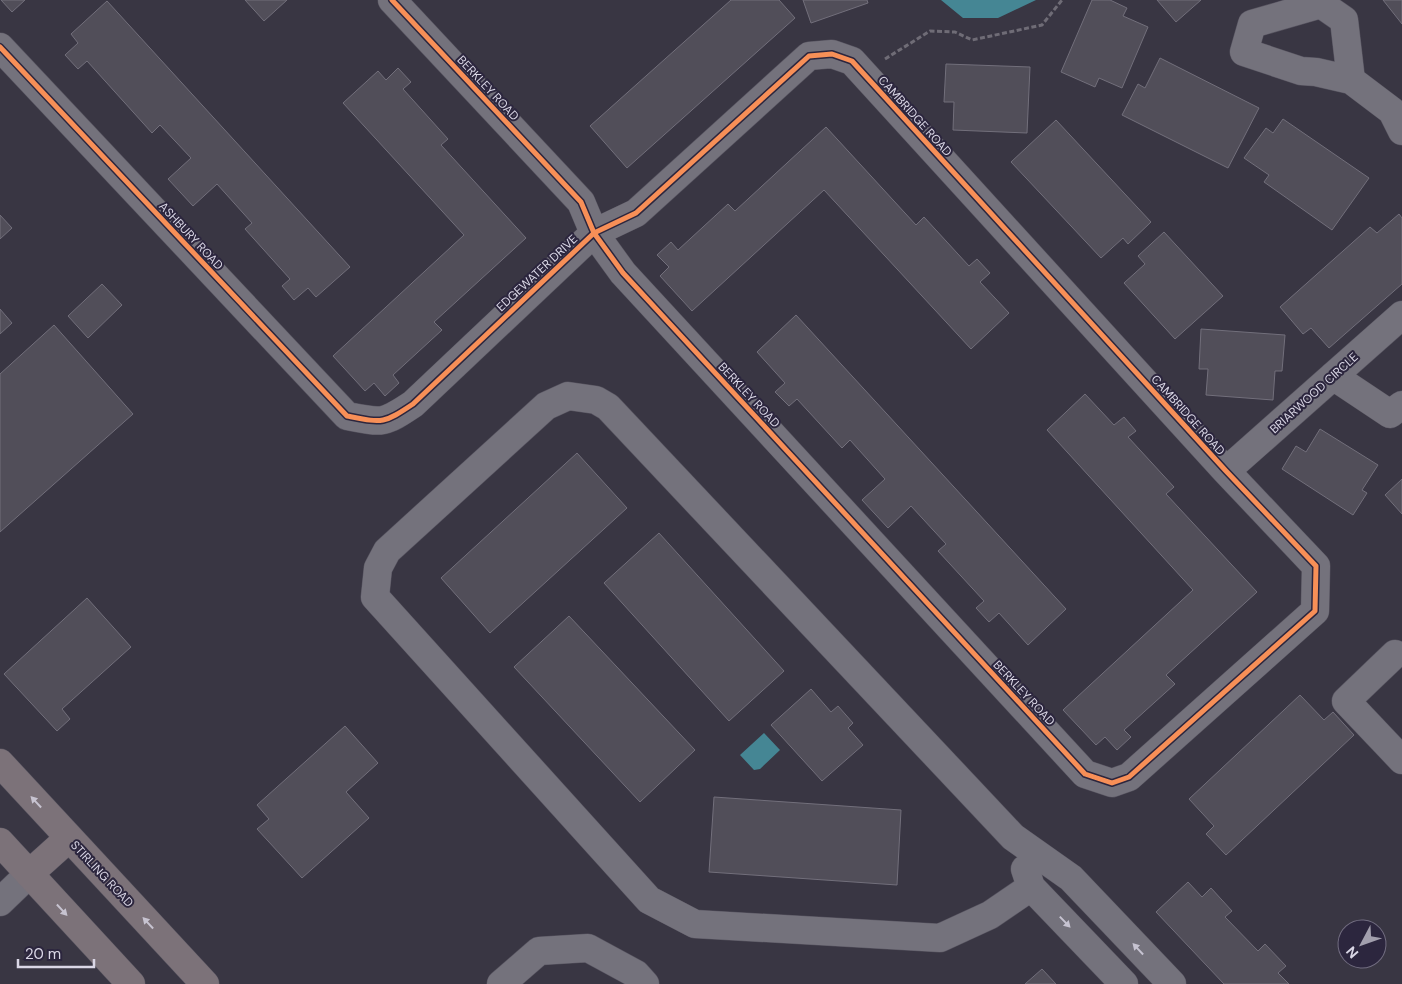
<svg xmlns="http://www.w3.org/2000/svg" width="1402" height="984" font-family="'DM Sans',sans-serif">
<rect width="100%" height="100%" fill="#393643"/>
<path fill="#458694" d="M 941,0 L 1036,0 L 998,18 L 963,18 Z
M 764,733 L 780,750 L 760,769 L 754,770 L 740,755 Z"/>
<path fill="#514e59" stroke="#726f7b" d="M 1,0 L 25,0 L 12,12 Z
M 245,0 L 287,0 L 264,21 Z
M 731,0 L 779,0 L 795,18 L 627,168 L 590,126 Z
M 803,0 L 867,0 L 868,3 L 811,23 Z
M 1092,0 L 1110,0 L 1127,8 L 1123,16 L 1148,27 L 1122,88 L 1099,78 L 1095,87 L 1061,72 Z
M 1157,0 L 1201,0 L 1176,22 Z
M 1383,0 L 1402,0 L 1402,24 Z
M 107,1 L 350,267 L 316,297 L 308,288 L 294,300 L 282,286 L 290,279 L 245,229 L 252,223 L 217,184 L 193,206 L 168,179 L 191,158 L 160,125 L 152,133 L 87,61 L 78,69 L 65,55 L 78,43 L 71,34 Z
M 1160,58 L 1259,108 L 1228,168 L 1122,115 L 1138,84 L 1145,88 Z
M 946,64 L 1030,67 L 1027,133 L 953,130 L 954,102 L 944,102 Z
M 398,68 L 411,82 L 403,89 L 448,139 L 441,145 L 526,238 L 434,322 L 442,330 L 393,375 L 399,383 L 385,396 L 374,383 L 365,391 L 333,356 L 464,235 L 343,103 L 378,71 L 386,80 Z
M 1283,119 L 1369,178 L 1332,230 L 1264,182 L 1269,175 L 1244,158 L 1266,128 L 1273,133 Z
M 1056,120 L 1151,222 L 1128,244 L 1123,238 L 1101,258 L 1011,162 Z
M 826,127 L 916,225 L 924,217 L 969,266 L 977,259 L 990,273 L 980,282 L 1009,313 L 971,349 L 824,190 L 692,311 L 660,276 L 669,267 L 657,255 L 671,242 L 678,250 L 728,204 L 735,211 Z
M 1399,214 L 1402,218 L 1402,284 L 1329,348 L 1311,328 L 1303,334 L 1280,307 L 1370,227 L 1377,233 Z
M 0,215 L 12,228 L 0,239 Z
M 1164,232 L 1223,296 L 1175,339 L 1124,283 L 1145,264 L 1138,256 Z
M 102,284 L 122,305 L 88,338 L 68,316 Z
M 0,309 L 12,323 L 0,334 Z
M 796,315 L 1066,609 L 1028,645 L 999,613 L 989,622 L 976,608 L 984,601 L 938,551 L 946,544 L 911,506 L 888,528 L 862,500 L 885,479 L 850,440 L 842,448 L 797,399 L 789,406 L 775,392 L 785,383 L 757,352 Z
M 54,325 L 133,414 L 0,532 L 0,374 Z
M 1201,329 L 1285,335 L 1282,371 L 1275,371 L 1273,400 L 1206,395 L 1208,369 L 1199,369 Z
M 1085,394 L 1114,425 L 1124,417 L 1136,431 L 1128,437 L 1174,487 L 1166,494 L 1257,592 L 1166,675 L 1175,684 L 1124,730 L 1131,737 L 1117,750 L 1105,737 L 1096,745 L 1063,710 L 1193,590 L 1047,430 Z
M 1320,429 L 1378,465 L 1362,490 L 1367,493 L 1353,515 L 1282,469 L 1296,446 L 1306,452 Z
M 577,453 L 627,508 L 490,633 L 441,578 Z
M 1402,479 L 1402,514 L 1385,495 Z
M 659,533 L 784,671 L 729,721 L 604,583 Z
M 87,598 L 131,647 L 62,709 L 70,719 L 57,731 L 4,674 Z
M 569,616 L 695,750 L 640,802 L 514,667 Z
M 811,689 L 831,712 L 838,706 L 853,723 L 848,728 L 863,745 L 822,781 L 771,725 Z
M 1300,695 L 1324,720 L 1333,712 L 1354,735 L 1226,855 L 1206,834 L 1214,826 L 1189,799 Z
M 345,726 L 378,763 L 346,792 L 369,818 L 302,878 L 257,829 L 269,819 L 257,805 Z
M 714,797 L 901,810 L 897,885 L 709,872 Z
M 1188,882 L 1202,897 L 1211,888 L 1232,911 L 1225,917 L 1258,951 L 1265,944 L 1286,966 L 1278,973 L 1289,984 L 1224,984 L 1156,912 Z
M 1042,969 L 1056,984 L 1025,984 Z"/>
<g fill="none" stroke-linecap="round" stroke-linejoin="round">
<g stroke="#56535f" stroke-width="29">
<path id="minor" d="M 1321,4 L 1344,20 L 1351,80 L 1316,72 L 1301,71 L 1244,52 L 1252,24 Z
M 0,47 L 347,416 C 383,423 383,424 413,404 L 594,233 L 636,213 L 809,56 L 832,54 L 852,61 L 1226,471 L 1316,566 L 1315,611 L 1129,777 L 1112,783 L 1085,774 L 623,273 L 594,233 L 581,202 L 392,0
M 1351,80 L 1392,111 L 1402,131
M 1333,376 L 1390,414 L 1402,405
M 1226,471 L 1402,315
M 1395,654 L 1346,701 L 1402,760
M 1025,869 L 1031,887 L 1124,984
M 1031,887 L 990,915 L 940,938 L 695,924 L 649,900 L 375,597 L 378,568 L 387,551 L 546,406 L 568,396 L 596,400 L 608,407 L 1013,837 L 1071,878 L 1172,984
M 0,902 L 29,874
M 501,984 L 539,951 L 588,948 L 636,974 L 645,984"/>
</g>
<g stroke="#56535f" stroke-width="29">
<path id="major" d="M 0,763 L 205,984
M 0,842 L 131,984
M 29,874 L 69,838"/>
</g>
<path stroke="#6f6c76" stroke-width="3" stroke-dasharray="5 2.5" stroke-linecap="butt" d="M 885,59 L 930,31 L 955,32 L 972,40 L 1042,25 L 1062,0"/>
<use href="#minor" stroke="#74727c" stroke-width="28"/>
<use href="#major" stroke="#7c7279" stroke-width="28"/>
<g stroke="#2c263e" stroke-width="8">
<path id="cycleway" d="M 0,47 L 347,416 C 383,423 383,424 413,404 L 594,233 L 636,213 L 809,56 L 832,54 L 852,61 L 1226,471 L 1316,566 L 1315,611 L 1129,777 L 1112,783 L 1085,774 L 623,273 L 594,233 L 581,202 L 392,0"/>
</g>
<use href="#cycleway" stroke="#f78f57" stroke-width="5"/>
</g>
<defs><path id="oneway-solid" d="M-6-.8H1V-3.2L6.5 0L1 3.2V.8H-6Z" transform="scale(1.25)"/></defs>
<g fill="#c7c3d0">
<use href="#oneway-solid" transform="translate(36 802) rotate(-133)"/>
<use href="#oneway-solid" transform="translate(62 910) rotate(47)"/>
<use href="#oneway-solid" transform="translate(148 923) rotate(-133)"/>
</g>
<g fill="#c6c3d1">
<use href="#oneway-solid" transform="translate(1065 922) rotate(46)"/>
<use href="#oneway-solid" transform="translate(1138 949) rotate(-133)"/>
</g>
<g text-anchor="middle" dominant-baseline="central" stroke-width="4" stroke-linejoin="round" paint-order="stroke">
<g font-size="12" fill="#dad7e6" stroke="#2c263e">
<text transform="translate(488 88) rotate(47)">BERKLEY ROAD</text>
<text transform="translate(915 116) rotate(48)">CAMBRIDGE ROAD</text>
<text transform="translate(191 236) rotate(47)">ASHBURY ROAD</text>
<text transform="translate(537 273) rotate(-43)">EDGEWATER DRIVE</text>
<text transform="translate(1314 393) rotate(-42)">BRIARWOOD CIRCLE</text>
<text transform="translate(749 395) rotate(47)">BERKLEY ROAD</text>
<text transform="translate(1188 415) rotate(48)">CAMBRIDGE ROAD</text>
<text transform="translate(1024 693) rotate(47)">BERKLEY ROAD</text>
<text transform="translate(102 874) rotate(47)">STIRLING ROAD</text>
</g>
</g>
<g transform="translate(1362 944) rotate(229)"><circle r="24" fill="#2c263e" stroke="#726d81"/>
<path d="M0-4L9 19L0 12L-9 19Z" fill="#a29fad"/>
<text y="-8" font-size="14" font-weight="bold" text-anchor="middle" fill="#dad7e6">N</text>
</g>
<path d="M18 959v8h76v-8" fill="none" stroke="#dad7e6" stroke-width="2.5"/>
<text x="25" y="959" font-size="15" fill="#dad7e6" stroke="#2c263e" stroke-width="4" paint-order="stroke">20 m</text>
</svg>
